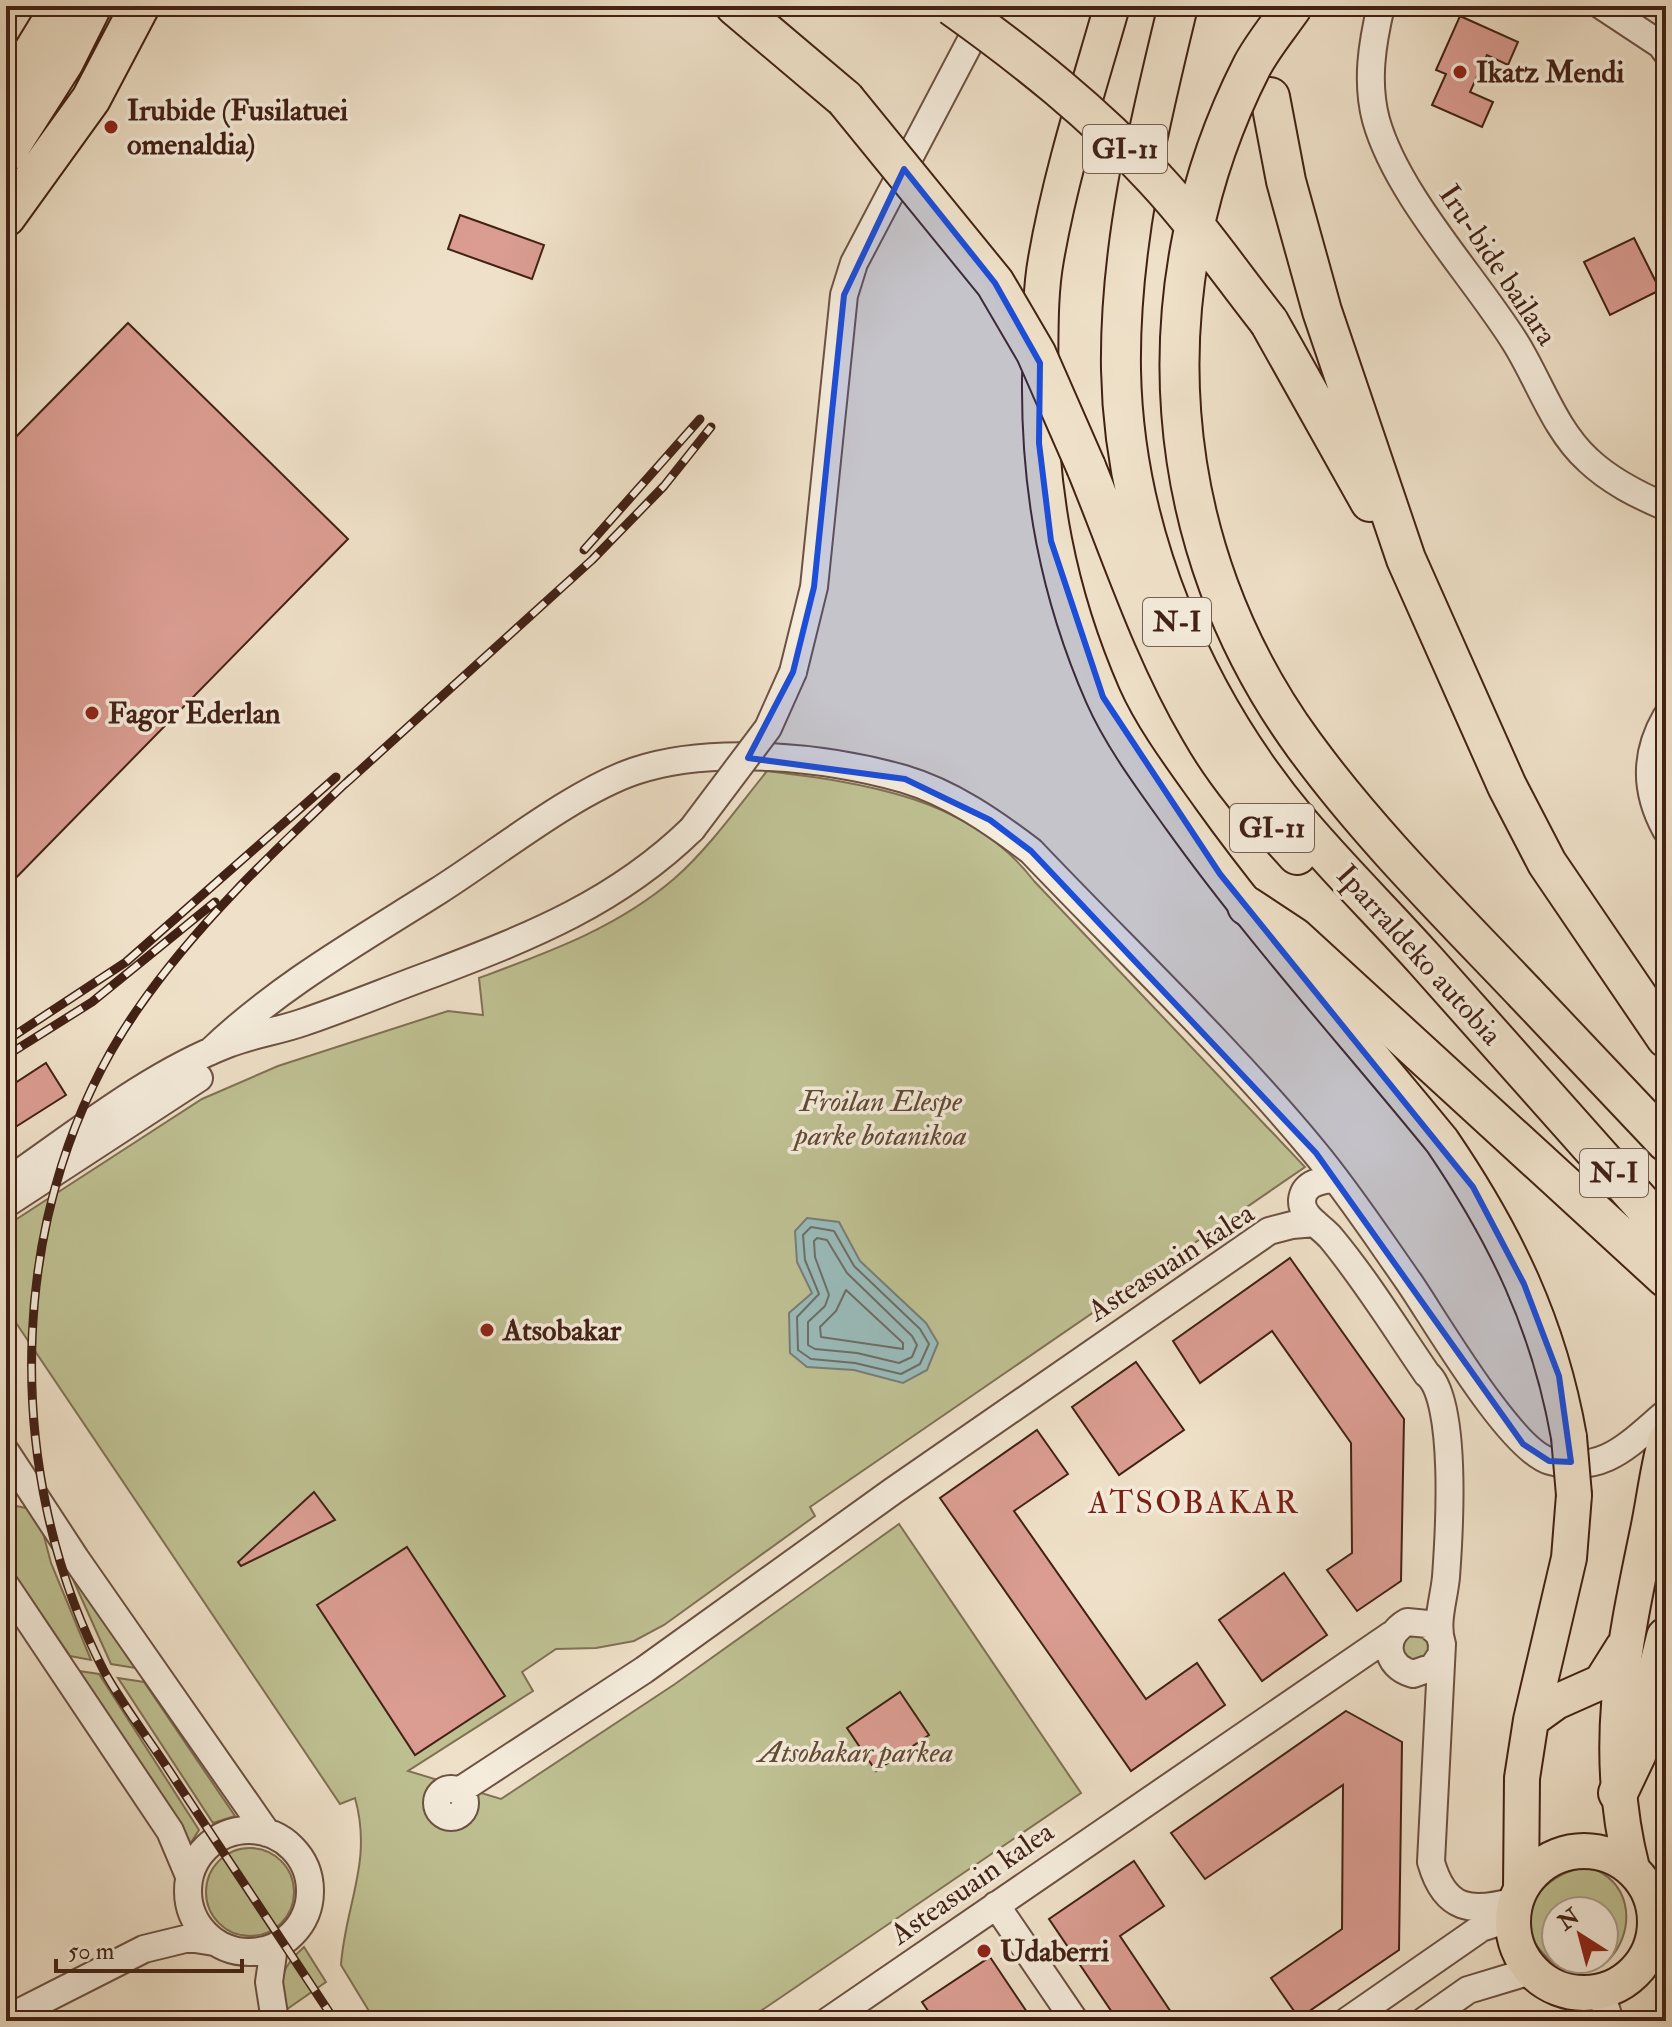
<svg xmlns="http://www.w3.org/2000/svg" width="1672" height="2027" font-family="'IM FELL Double Pica',serif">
<rect width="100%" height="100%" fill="#efe1c9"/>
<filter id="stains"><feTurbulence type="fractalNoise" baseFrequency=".0025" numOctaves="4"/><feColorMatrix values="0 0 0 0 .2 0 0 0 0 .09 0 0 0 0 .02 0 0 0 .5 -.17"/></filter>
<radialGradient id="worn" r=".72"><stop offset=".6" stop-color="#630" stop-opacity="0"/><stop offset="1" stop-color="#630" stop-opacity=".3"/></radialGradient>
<path fill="#bfc193" stroke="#807154" stroke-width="2" fill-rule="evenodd" d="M 767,771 C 864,783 970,797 1034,881 L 1305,1167 L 810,1507 L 815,1516 L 664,1625 L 634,1641 L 596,1648 L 556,1649 L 522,1672 L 533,1691 L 408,1771 L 501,1799 L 675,1684 L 899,1524 L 1081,1793 L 746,2021 L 375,2021 L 341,1965 C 345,1905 373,1862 355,1798 L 340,1804 L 6,1308 L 6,1226 L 202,1099 L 278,1066 L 448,1011 L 483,1015 L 479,978 C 549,952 617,928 675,878 C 709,848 738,807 767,771 Z
M 6,1504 L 31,1509 L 41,1525 L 51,1563 L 91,1660 L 70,1656 L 6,1562 Z
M 71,1575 L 80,1587 L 135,1668 L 111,1664 Z
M 1414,1631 L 1431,1640 L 1429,1655 L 1415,1662 L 1402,1655 L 1402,1640 Z
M 79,1671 L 99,1674 L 199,1830 L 190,1844 L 159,1790 Z
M 118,1678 L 144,1682 L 235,1816 L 213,1823 Z
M206 1892a44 44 0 1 1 88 0a44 44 0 1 1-88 0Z
M 1590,1867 C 1672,1899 1598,2027 1537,1946 C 1509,1907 1553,1869 1590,1867 ZM 1556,1911 L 1604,1911 L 1604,1959 L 1556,1959 Z
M 304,1947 L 326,1982 L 283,2012 C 281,1979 278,1970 304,1947 Z"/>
<path fill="#9abcbb" stroke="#777e79" stroke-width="2" d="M 807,1218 L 839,1222 L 860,1261 L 926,1323 L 938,1343 L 927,1370 L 903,1383 L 854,1370 L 807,1367 L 790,1353 L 789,1313 L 812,1293 L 797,1262 L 795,1231 Z"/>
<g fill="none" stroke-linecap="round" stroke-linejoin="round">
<path stroke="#6e6e68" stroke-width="2" d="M 811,1227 L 834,1231 L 854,1266 L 920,1329 L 929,1344 L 920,1364 L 901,1374 L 855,1363 L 811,1359 L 798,1350 L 797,1317 L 819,1294 L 805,1260 L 803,1235 Z
M 817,1238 L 827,1240 L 847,1273 L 912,1336 L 917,1345 L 912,1357 L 899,1363 L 857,1353 L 815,1349 L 808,1345 L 808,1322 L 825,1306 L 829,1295 L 815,1257 L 814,1241 Z
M 846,1290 L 903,1343 L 903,1349 L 821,1337 L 820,1327 L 836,1311 Z"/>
</g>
<path fill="#db9d92" stroke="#422115" stroke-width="2" d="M 1460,16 L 1518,42 L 1508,65 L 1487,55 L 1470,92 L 1493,102 L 1482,127 L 1432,105 L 1446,74 L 1436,70 Z
M 460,215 L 544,245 L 532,279 L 448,249 Z
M 1634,238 L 1660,290 L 1610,315 L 1584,262 Z
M 128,323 L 348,539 L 6,888 L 6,447 Z
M 46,1063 L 66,1095 L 6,1133 L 6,1089 Z
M 1290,1258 L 1404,1419 L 1401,1581 L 1357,1611 L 1327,1570 L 1352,1553 L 1351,1443 L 1272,1331 L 1200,1383 L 1173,1341 Z
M 1136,1362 L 1184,1430 L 1119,1475 L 1072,1407 Z
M 1037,1430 L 1068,1474 L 1014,1511 L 1146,1699 L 1197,1663 L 1225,1705 L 1131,1771 L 940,1498 Z
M 314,1492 L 335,1520 L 241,1566 L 238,1562 Z
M 407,1547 L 505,1696 L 415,1755 L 317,1605 Z
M 1284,1573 L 1327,1635 L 1262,1681 L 1219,1620 Z
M 900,1692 L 929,1735 L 876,1771 L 847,1728 Z
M 1346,1711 L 1402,1742 L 1399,1950 L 1299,2018 L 1271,1978 L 1342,1929 L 1343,1785 L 1205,1879 L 1171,1833 Z
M 1134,1861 L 1164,1906 L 1120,1936 L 1177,2021 L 1118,2021 L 1049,1919 Z
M 990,1957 L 1033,2021 L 935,2021 L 922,2002 Z"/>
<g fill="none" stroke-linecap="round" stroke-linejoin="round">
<g stroke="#6d5142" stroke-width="30">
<path id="minor" d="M 1381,6 C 1372,44 1366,82 1376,120 C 1397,195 1473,275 1515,342 C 1539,380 1554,429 1588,460 C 1610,481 1638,495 1666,507
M 1602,6 L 1661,45 L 1666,52
M 793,672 L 814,587 L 844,295 L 854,263 L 989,6
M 1666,717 C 1644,755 1645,792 1666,830
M 211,1051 C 279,986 359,941 438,891 C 495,855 573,792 635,771 C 712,745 827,757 904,779 C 951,793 993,822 1031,851 C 1125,950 1226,1045 1313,1150 C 1348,1192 1378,1238 1409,1282 C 1435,1320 1511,1451 1550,1461 C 1604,1475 1629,1444 1666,1413
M 1335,1178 C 1321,1181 1304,1182 1302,1200 C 1301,1217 1321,1226 1331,1238 C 1366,1280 1396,1329 1427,1374 C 1458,1399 1449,1536 1446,1577 C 1444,1599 1435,1623 1442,1644 L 1431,1862 C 1445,1911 1471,1913 1515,1901
M 6,1182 C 76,1134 148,1075 228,1044 C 253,1034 279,1031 304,1022 C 348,1007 391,989 435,973 C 532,936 617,902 692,829
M 6,1204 L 199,1078
M 6,1452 L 76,1559 L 267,1833
M 6,1586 L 170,1831 L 189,1876
M 1438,1633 L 1428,1624 L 1407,1622 C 1382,1636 1384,1666 1413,1674 L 1433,1667 L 1441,1655
M437 1803a14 14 0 1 1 28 0a14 14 0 1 1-28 0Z
M 459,1791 L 644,1670 L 893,1491 L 1269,1231 L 1292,1225 L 1315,1223
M188 1891a61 61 0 1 1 122 0a61 61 0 1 1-122 0Z
M 996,1905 L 1075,2021
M 1657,1920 L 1666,1919
M 274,1947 L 269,1982 L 275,2021
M 1601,1993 L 1610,2021
M 6,2019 L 144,1949 L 189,1938 L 214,1942
M 828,2021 L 1391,1635
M 1347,2021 L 1481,1928 L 1512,1918
M 1424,2021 L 1468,1990 L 1531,1971"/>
</g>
<g stroke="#422115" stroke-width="38">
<path id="major" d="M 1112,6 C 1088,90 1061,173 1046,259 C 1039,298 1041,340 1040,380 C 1039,491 1058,593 1103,696 C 1122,739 1154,781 1181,819 C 1262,932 1355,1034 1442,1141 C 1506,1235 1549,1324 1569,1437
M 1531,1720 L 1556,1702 L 1601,1682 L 1623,1647
M1513 1922a71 71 0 1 1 142 0a71 71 0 1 1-142 0Z
M 1632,1868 C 1602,1752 1623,1650 1647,1535 C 1654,1503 1657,1471 1666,1439
M 1521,1889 L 1522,1778 L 1531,1720 L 1569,1558 L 1574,1495"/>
</g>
<g stroke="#422115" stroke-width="42">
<path id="highway" d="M 735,6 L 845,99
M 1178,6 C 1149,125 1119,247 1121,370 C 1124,532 1193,695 1296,819 C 1337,868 1383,913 1425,960 C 1506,1051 1586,1141 1666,1231
M 6,96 L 61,6
M 1270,97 L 1286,181 L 1322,311 L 1406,559 L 1507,786 L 1547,863 L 1666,1038
M 6,153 L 64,62 L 92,6
M 6,217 L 91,99 L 140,6
M 1269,322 L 1370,502
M 1086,467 C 1122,555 1152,648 1200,730 C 1226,776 1261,816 1297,855
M 1247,906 L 1294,937 L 1666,1278
M 1525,993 L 1666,1142
M 1618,1793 L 1637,1753 L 1666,1637"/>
</g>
<use href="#minor" stroke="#f5ecdc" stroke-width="26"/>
<use href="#major" stroke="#efe1c9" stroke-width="34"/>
<use href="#highway" stroke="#efe1c9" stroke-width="38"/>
<g stroke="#422115" stroke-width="9">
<path id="rail" d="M 584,550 L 700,419
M 345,784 L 592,560 L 664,486 L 711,427
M 6,1041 L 126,962 L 336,777
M 6,1056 L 92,1002 L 215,902
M 335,2021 C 282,1941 229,1861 176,1781 C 153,1745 126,1710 105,1673 C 0,1471 5,1201 137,1010 C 196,924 276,849 351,778"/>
</g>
<use href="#rail" stroke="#f5ecdc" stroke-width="6" stroke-dasharray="18" stroke-linecap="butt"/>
<g stroke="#6d5142" stroke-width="30" stroke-linecap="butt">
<path id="minor-bridge" d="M 692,829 L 768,728 L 793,672"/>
</g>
<g stroke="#422115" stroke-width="38" stroke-linecap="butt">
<path id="major-bridge" d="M 1569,1437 L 1574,1495"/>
</g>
<g stroke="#422115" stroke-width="42" stroke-linecap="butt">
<path id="highway-bridge" d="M 952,6 C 1025,58 1094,113 1155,179 C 1196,223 1232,275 1269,322
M 1293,6 C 1280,25 1263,45 1252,66 C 1140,286 1158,545 1304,745 C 1369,834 1449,913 1525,993
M 845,99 L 995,283 L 1036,353 L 1086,467"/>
</g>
<use href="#minor-bridge" stroke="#f5ecdc" stroke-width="26"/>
<use href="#major-bridge" stroke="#efe1c9" stroke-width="34"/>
<use href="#highway-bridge" stroke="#efe1c9" stroke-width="38"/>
</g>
<path fill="#1d4ed8" fill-opacity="0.2" stroke="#1d4ed8" stroke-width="6" stroke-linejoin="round" d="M 904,169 L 995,283 L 1040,363 L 1039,443 L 1051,541 L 1103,697 L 1220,874 L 1473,1187 L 1524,1284 L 1559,1376 L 1571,1462 L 1549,1461 L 1523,1444 L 1316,1153 L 1031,851 L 990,820 L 905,779 L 748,758 L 793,672 L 814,587 L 844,295 Z"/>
<g fill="#8f2418" stroke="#f5ecdc" stroke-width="3">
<circle cx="1460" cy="72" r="8"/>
<circle cx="111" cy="127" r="8"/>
<circle cx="92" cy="713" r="8"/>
<circle cx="487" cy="1330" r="8"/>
<circle cx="984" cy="1951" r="8"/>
</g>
<g text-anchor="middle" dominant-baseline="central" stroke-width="7" stroke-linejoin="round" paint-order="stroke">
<g fill="#f5ecdc" stroke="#785e51" stroke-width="2">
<rect x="1083" y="125" width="84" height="48" rx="6"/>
<rect x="1143" y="598" width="68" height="48" rx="6"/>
<rect x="1230" y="804" width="84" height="48" rx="6"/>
<rect x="1580" y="1149" width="68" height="48" rx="6"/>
</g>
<g font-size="28" font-weight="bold" fill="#422115">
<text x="1125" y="149">GI-11</text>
<text x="1177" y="622">N-I</text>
<text x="1272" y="828">GI-11</text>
<text x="1614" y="1173">N-I</text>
</g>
<g font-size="30" font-weight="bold" fill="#422115" stroke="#f5ecdc" text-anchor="start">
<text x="1476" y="72">Ikatz Mendi</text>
<text x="127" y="110">Irubide (Fusilatuei<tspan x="127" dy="34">omenaldia)</tspan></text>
<text x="108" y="713">Fagor Ederlan</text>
<text x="503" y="1330">Atsobakar</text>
<text x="1000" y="1951">Udaberri</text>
</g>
<g font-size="30" fill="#422115" stroke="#f5ecdc">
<text transform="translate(1498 265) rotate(56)">Iru-bide bailara</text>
<text transform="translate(1419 955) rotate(48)">Iparraldeko autobia</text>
<text transform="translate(1171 1262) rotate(-33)">Asteasuain kalea</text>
<text transform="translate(972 1883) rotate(-35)">Asteasuain kalea</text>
</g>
<g font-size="30" font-style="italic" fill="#614934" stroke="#f5ecdc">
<text x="881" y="1101">Froilan Elespe<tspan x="881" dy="34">parke botanikoa</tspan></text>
<text x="856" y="1752">Atsobakar parkea</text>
</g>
<g font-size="32" letter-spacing="2" fill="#7a1f14" stroke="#f5ecdc">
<text x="1194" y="1503">ATSOBAKAR</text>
</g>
</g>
<rect width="1672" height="2027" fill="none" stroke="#efe1c9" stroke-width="32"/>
<rect x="8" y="8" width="1656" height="2011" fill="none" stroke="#422115" stroke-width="4"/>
<rect x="16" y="16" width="1640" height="1995" fill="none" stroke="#422115" stroke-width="2"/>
<g transform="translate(1580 1935) rotate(324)"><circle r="38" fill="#f5ecdc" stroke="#ad9b8c" stroke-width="2"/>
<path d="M0-6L14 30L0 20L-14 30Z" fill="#8f2418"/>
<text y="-12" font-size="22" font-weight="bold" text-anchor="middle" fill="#422115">N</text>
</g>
<path d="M56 1959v12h186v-12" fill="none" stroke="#422115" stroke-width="4"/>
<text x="68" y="1959" font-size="24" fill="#422115" stroke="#f5ecdc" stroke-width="6" paint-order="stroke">50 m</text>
<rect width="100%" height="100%" filter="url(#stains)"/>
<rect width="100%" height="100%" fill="url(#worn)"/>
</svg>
